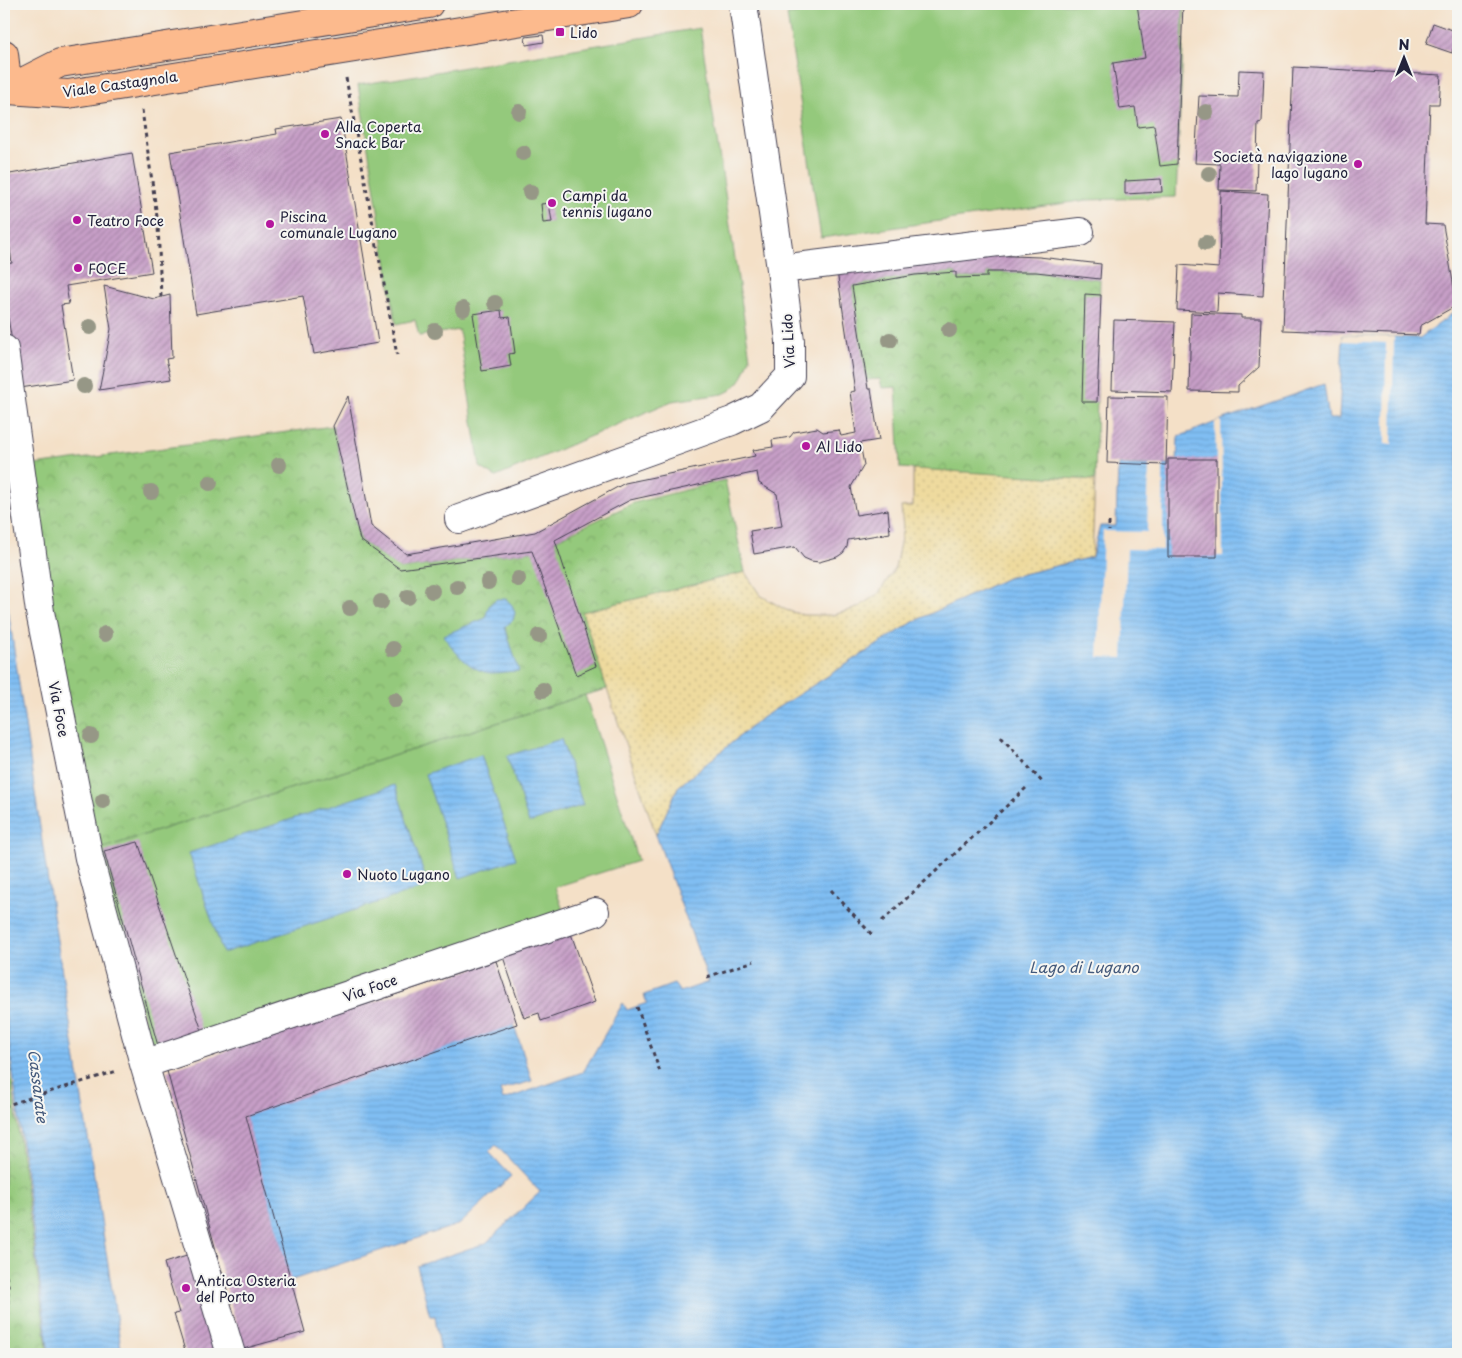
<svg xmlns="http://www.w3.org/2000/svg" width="1462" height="1358" font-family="'Playpen Sans',sans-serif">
<defs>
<pattern id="sand-dots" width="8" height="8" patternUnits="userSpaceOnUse" patternTransform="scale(1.25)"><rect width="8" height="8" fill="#eeda9e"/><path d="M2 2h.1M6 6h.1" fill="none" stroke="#ccbb89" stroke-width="1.8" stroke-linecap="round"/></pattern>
<pattern id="park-crowns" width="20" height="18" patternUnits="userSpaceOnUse" patternTransform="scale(1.25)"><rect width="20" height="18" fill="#94c97b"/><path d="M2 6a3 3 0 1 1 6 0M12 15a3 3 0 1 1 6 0" fill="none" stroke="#7fac6b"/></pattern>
<pattern id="water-rules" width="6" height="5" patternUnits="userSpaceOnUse" patternTransform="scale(1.25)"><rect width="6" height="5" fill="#80bef3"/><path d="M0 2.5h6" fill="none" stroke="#6ea3d1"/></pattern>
<pattern id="building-hatch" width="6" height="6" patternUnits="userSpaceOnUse" patternTransform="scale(1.25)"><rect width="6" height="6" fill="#c79fc7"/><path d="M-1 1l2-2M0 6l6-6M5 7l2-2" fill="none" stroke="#a181a3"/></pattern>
</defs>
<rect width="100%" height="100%" fill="#f6f6f2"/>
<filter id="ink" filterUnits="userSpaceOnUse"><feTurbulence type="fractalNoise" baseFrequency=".02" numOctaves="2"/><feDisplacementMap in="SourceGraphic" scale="10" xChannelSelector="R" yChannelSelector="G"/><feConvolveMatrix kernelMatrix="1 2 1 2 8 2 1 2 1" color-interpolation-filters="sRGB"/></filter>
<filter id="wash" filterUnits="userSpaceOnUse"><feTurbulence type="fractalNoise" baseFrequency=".0096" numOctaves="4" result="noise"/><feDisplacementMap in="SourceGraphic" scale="20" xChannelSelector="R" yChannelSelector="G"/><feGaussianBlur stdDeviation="1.12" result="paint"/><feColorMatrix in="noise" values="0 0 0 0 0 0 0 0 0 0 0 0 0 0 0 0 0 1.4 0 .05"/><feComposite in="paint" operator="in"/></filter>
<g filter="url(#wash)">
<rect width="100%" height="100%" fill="#f4e0c7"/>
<path fill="url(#sand-dots)" stroke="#887e6c" d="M 913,468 L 1095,480 L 1092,557 L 1007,578 L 915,621 L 763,717 L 678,787 L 656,835 L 581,612 L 745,572 L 760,595 L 786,610 L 803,615 L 833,615 L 857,608 L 879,593 L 895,568 L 903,528 L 901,507 L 913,506 Z"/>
<path fill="url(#park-crowns)" stroke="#5b765b" d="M 956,272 L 956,278 L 987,277 L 987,272 L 1036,272 L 1100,279 L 1095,480 L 900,468 L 896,387 L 882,388 L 880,379 L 866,380 L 852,286 L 915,275 Z
M 333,426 L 360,540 L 400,569 L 532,551 L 633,503 L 725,480 L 745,572 L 582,612 L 607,689 L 585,695 L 91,852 L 50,615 L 34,465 Z
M 4,1022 L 48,1354 L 4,1354 Z"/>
<path fill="#94c97b" stroke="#5b765b" d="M 853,4 L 1185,4 L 1176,197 L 1087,200 L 821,238 L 787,15 Z
M 700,28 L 750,358 L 743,376 L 739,382 L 731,390 L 723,394 L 672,401 L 496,477 L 480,467 L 459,330 L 419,336 L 415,320 L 396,324 L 358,85 Z
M 585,695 L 638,861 L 555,887 L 566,919 L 154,1050 L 91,852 Z"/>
<path fill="url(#water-rules)" stroke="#517097" d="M 1458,307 L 1458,1354 L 441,1354 L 435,1316 L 430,1316 L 417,1266 L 486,1243 L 540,1192 L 496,1145 L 489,1152 L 511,1176 L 460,1224 L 247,1295 L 190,1086 L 500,981 L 532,1081 L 500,1090 L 503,1100 L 583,1072 L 623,1003 L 627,1010 L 647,1003 L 644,995 L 674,984 L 680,992 L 709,982 L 656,835 L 678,787 L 763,717 L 915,621 L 1007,578 L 1092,557 L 1100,526 L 1116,526 L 1118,465 L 1177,465 L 1178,437 L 1221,420 L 1324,384 L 1329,419 L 1339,419 L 1343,335 L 1420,338 C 1433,327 1447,320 1458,307 Z
M 4,581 L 51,902 L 122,1354 L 49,1354 L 4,1003 Z
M 497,599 L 506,599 L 512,605 L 515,613 L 513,620 L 505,627 L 519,671 C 510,671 500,673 491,673 C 470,671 453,651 444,635 L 486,618 C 487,609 488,604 497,599 Z
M 561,739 L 583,805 L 529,823 L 507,756 Z
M 481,755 L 516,859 L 460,878 L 425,774 Z
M 395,785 L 428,886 L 223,953 L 189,853 Z"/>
<path fill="#f4e0c7" d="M 1343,335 L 1394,337 L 1392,444 L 1385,444 L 1386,343 L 1342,341 Z
M 1221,420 L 1223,556 L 1217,556 L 1217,459 L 1216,459 L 1215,422 Z
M 1149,465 L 1163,465 L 1163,550 L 1127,549 L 1123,658 L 1098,657 L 1103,531 L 1147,532 Z"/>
<g id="blocks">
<path fill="url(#building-hatch)" d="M 1137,4 L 1183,4 L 1177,164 L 1160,166 L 1154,125 L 1138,127 L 1135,107 L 1120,109 L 1113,63 L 1145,58 Z
M 1433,23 L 1458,32 L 1452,53 L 1426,44 Z
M 543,35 L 544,42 L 526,45 L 525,37 Z
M 1293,67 L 1441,75 L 1439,104 L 1430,104 L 1425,224 L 1443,225 L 1457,305 L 1420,326 L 1419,335 L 1283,330 Z
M 1239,70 L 1264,71 L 1262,122 L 1258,123 L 1256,191 L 1219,190 L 1220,164 L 1195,163 L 1199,96 L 1238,97 Z
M 341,119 L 378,343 L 314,354 L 303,296 L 196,314 L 170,152 L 277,134 L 276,129 Z
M 132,153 L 152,272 L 66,286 L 69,304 L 61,305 L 73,380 L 20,388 L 8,318 L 4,319 L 4,264 L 12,263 L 4,211 L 4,175 Z
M 1161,179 L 1162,192 L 1125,194 L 1125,181 Z
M 1221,191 L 1268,194 L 1263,296 L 1218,293 L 1217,312 L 1177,310 L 1179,265 L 1219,268 Z
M 549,203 L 552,222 L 543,223 L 541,204 Z
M 987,255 L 1039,257 L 1101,264 L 1100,279 L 1036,272 L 987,272 L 987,277 L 956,278 L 956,272 L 915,275 L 852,286 L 868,389 L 871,389 L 879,440 L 860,443 L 864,465 L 851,487 L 856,515 L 888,510 L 890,533 L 848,540 L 847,547 L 843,553 L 837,557 L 819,562 L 811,561 L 804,558 L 795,547 L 754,554 L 750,531 L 782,526 L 777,494 L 759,483 L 757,472 L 630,500 L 555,540 L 596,666 L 576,675 L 532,551 L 400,569 L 360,540 L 333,426 L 348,396 L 371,526 L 406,554 L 535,532 L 625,483 L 755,456 L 753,450 L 773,447 L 772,440 L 790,437 L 794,432 L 817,428 L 823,432 L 839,430 L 841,436 L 856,433 L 850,392 L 855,391 L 837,271 Z
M 104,286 L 154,299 L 170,295 L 172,358 L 166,359 L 171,379 L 99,390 L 111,329 Z
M 1085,294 L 1101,295 L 1097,402 L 1082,402 Z
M 501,310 L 502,318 L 510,317 L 515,353 L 509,354 L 511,366 L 482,371 L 473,314 Z
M 1191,313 L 1241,315 L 1241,318 L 1261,318 L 1259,367 L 1238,386 L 1238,392 L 1189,391 Z
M 1114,320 L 1175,322 L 1172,392 L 1112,390 Z
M 1109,396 L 1168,397 L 1166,465 L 1107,463 Z
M 1168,459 L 1217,459 L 1217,557 L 1168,557 Z
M 138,842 L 202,1031 L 158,1046 L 104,851 Z
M 569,928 L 595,1002 L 541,1021 L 539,1013 L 524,1018 L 501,951 Z
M 496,961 L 517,1024 L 246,1116 L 305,1332 L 243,1349 L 167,1071 Z
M 190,1255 L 219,1352 L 211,1354 L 186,1354 L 174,1314 L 179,1313 L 164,1263 Z"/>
</g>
</g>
<g filter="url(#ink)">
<use href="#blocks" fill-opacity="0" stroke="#423e50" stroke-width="1"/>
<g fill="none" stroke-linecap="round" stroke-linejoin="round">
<g stroke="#423e50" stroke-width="30">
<path id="minor" d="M 781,269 L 1080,232
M 4,349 L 40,612 L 89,858 L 144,1064 L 231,1354
M 459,519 L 732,421 L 761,407 L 790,376 L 790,341 L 781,269 L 743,4
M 144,1064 L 595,912"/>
</g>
<g stroke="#423e50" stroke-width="30">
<path id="major" d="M 4,54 L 8,90
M 7,90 L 60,63 L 429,4
M 8,90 L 68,94 L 629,4"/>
</g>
<path stroke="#423e50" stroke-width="3" stroke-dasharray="4 4" stroke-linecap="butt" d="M 346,78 L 397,355
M 142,110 L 158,224 L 161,297
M 4,237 L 6,251 L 11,256
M 1109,522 L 1109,531
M 1001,737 L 1044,784
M 831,890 L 874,937
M 882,921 L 1026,788
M 707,977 L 754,961
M 637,1007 L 660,1072
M 4,1106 L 117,1071
M 4,1268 L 8,1285 L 7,1354"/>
<use href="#minor" stroke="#fff" stroke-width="28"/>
<use href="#major" stroke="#fcba8d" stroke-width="28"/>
</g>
<g fill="#969786">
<circle cx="519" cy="112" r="8"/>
<circle cx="1206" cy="112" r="8"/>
<circle cx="523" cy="153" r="8"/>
<circle cx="1209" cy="174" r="8"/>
<circle cx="530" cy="192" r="8"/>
<circle cx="1206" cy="243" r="8"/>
<circle cx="495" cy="303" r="8"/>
<circle cx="463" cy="309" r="8"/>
<circle cx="90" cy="327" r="8"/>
<circle cx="949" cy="330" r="8"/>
<circle cx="435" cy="331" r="8"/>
<circle cx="890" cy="340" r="8"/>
<circle cx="84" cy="386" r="8"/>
<circle cx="279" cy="465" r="8"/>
<circle cx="210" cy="483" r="8"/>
<circle cx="151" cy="492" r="8"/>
<circle cx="518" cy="579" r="8"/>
<circle cx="488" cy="582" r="8"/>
<circle cx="457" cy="587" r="8"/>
<circle cx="432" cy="591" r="8"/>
<circle cx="408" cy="597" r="8"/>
<circle cx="381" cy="602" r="8"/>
<circle cx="350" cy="608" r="8"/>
<circle cx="105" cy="634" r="8"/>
<circle cx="539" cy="636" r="8"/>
<circle cx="393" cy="649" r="8"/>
<circle cx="543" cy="690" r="8"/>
<circle cx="395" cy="700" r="8"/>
<circle cx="91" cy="736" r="8"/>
<circle cx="103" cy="801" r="8"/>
</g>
</g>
<g fill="#b5179e" stroke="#f6f6f2" stroke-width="2">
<rect x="555" y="27" width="10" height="10" rx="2.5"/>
<circle cx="325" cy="134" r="5"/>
<circle cx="1358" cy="164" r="5"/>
<circle cx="552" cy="203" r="5"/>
<circle cx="77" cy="220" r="5"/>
<circle cx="270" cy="224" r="5"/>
<circle cx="78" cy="268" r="5"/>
<circle cx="806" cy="446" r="5"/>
<circle cx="347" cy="874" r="5"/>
<circle cx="186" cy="1288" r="5"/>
</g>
<g text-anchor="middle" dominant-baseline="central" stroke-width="4" stroke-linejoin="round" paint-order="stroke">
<g font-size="14" fill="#22223b" stroke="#f6f6f2" text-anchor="start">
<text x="570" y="32">Lido</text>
<text x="335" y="126">Alla Coperta<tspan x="335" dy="16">Snack Bar</tspan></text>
<text x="1348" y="156" text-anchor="end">Società navigazione<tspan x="1348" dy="16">lago lugano</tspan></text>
<text x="562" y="195">Campi da<tspan x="562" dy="16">tennis lugano</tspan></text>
<text x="280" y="216">Piscina<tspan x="280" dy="16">comunale Lugano</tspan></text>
<text x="87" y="220">Teatro Foce</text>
<text x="88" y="268">FOCE</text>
<text x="816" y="446">Al Lido</text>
<text x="357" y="874">Nuoto Lugano</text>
<text x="196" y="1280">Antica Osteria<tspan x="196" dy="16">del Porto</tspan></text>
</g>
<g font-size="14" fill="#22223b" stroke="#f6f6f2">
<text transform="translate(120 84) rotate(-8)">Viale Castagnola</text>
<text transform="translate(788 341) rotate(-93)">Via Lido</text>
<text transform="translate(59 709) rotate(79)">Via Foce</text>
<text transform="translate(370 988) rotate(-19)">Via Foce</text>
</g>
<g font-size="15" font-style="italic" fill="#43597b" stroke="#f6f6f2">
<text x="1084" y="966">Lago di Lugano</text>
<text transform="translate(39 1086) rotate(83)">Cassarate</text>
</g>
</g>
<rect width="1462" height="1358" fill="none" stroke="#f6f6f2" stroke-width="20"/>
<g transform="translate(1404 58)" stroke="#f6f6f2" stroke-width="4" paint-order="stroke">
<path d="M0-4L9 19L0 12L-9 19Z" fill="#22223b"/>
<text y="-8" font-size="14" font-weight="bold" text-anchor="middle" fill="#22223b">N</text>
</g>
</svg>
